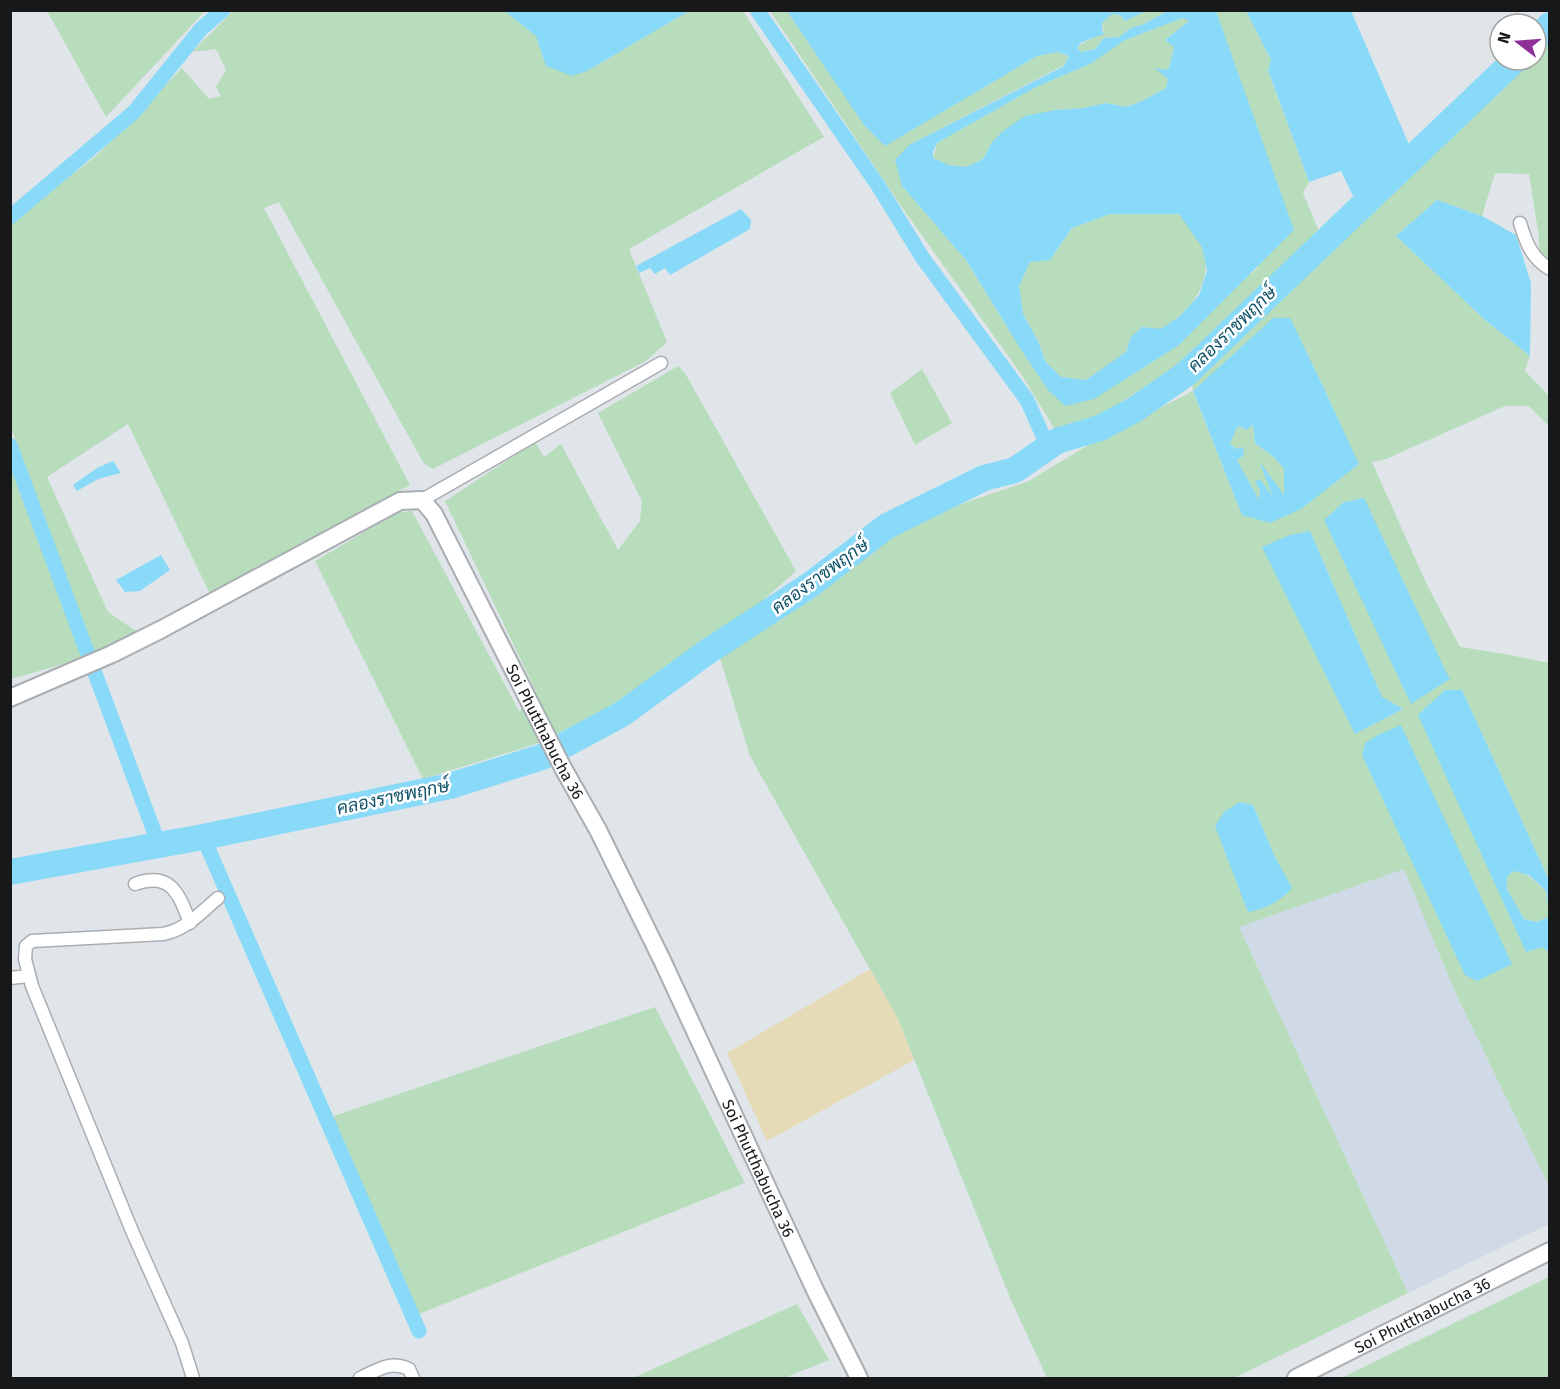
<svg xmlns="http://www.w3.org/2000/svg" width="1560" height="1389" font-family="'Fira Sans',Sarabun,sans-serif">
<rect width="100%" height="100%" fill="#e0e5ea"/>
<path fill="#d0dae6" d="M 1404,868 L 1455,992 L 1549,1186 L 1549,1224 L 1408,1293 L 1239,927 Z"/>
<path fill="#b7ddbc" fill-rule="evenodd" d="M 47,11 L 205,11 L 106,117 Z
M 233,11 L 505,11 L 536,36 L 546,66 L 587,71 L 689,11 L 743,11 L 824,137 L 629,249 L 667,342 L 646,361 L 433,469 L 424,464 L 279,202 L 264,208 L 410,485 L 210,594 L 128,424 L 47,477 L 108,612 L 139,633 L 94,657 L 11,427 L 10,223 L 96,156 L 182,68 L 209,99 L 221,96 L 216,87 L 226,70 L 216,49 L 192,52 Z
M 770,11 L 787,11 L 864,125 L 885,145 L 1037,56 L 1058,52 L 1069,56 L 1064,65 L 909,145 L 902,186 L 966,260 L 1020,348 L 1065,406 L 1257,269 L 1230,52 L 1216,11 L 1246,11 L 1271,60 L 1268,71 L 1309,182 L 1303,193 L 1320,234 L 1301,257 L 1192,357 L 1080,428 L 1064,431 L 1054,428 L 1021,374 L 903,209 Z
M 1146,11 L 1167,11 L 1144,24 L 1131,28 L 1119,37 L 1104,38 L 1095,49 L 1081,52 L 1077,48 C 1084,40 1094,39 1104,33 L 1102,23 L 1112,14 L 1120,15 L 1125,21 Z
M 1183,18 L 1190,20 L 1165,40 L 1174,47 L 1170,65 L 1167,70 L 1157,68 L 1168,79 L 1166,88 L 1142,101 L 1126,107 L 1106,103 L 1083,108 L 1055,110 L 992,142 L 983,159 L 967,167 L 949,165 L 933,158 L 937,143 L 1036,87 L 1090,64 L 1125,40 Z
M 1549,33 L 1549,261 L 1539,253 L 1539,237 L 1529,174 L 1495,173 L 1482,216 L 1437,200 L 1396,236 L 1484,319 L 1530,356 L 1525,371 L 1549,396 L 1549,426 L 1529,406 L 1505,406 L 1386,459 L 1372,462 L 1427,585 L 1460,647 L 1505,654 L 1549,663 L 1549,880 L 1462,690 L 1445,690 L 1526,952 L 1542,947 L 1549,952 L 1549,1186 L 1455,992 L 1404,869 L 1239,927 L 1408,1293 L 1234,1378 L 1047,1378 L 1011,1300 L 898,1019 L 750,756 L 720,658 L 871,549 L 932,514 L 1029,481 L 1090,444 L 1193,391 L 1191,378 L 1272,306 L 1348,229 L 1446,142 L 1524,60 L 1536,60 L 1536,47 ZM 1290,319 L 1321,382 L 1359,465 L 1242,515 L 1193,392 ZM 1310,531 L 1382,697 L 1403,709 L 1355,734 ZM 1240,802 L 1253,805 L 1274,855 Z
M 1110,214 L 1179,214 C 1186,224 1199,237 1203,248 C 1214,282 1191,312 1162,328 C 1153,333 1141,335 1131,337 L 1126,352 L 1086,380 L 1061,377 L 1045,361 L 1039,343 L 1023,314 L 1019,286 L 1030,261 L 1050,260 L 1072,228 Z
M 678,366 L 685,373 L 796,571 L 752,610 L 613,706 L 536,744 L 423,779 L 315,561 L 397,513 L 412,511 L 519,711 L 539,698 L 445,501 L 535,442 L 544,457 L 561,444 L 618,550 L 640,521 L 642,501 L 598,413 Z
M 922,369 L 952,423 L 915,445 L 890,393 Z
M 1253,425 L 1255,443 L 1275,458 L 1284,469 L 1284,496 L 1261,465 L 1275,501 L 1260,490 L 1259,501 L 1237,460 L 1243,447 L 1238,449 L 1230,444 L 1236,429 L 1239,426 L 1247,430 Z
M 10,464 L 85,658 L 11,679 L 10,679 Z
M 1513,871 L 1528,875 L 1546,891 L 1549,917 L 1536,922 L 1524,919 L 1507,889 L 1507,877 Z
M 655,1007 L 745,1183 L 414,1316 L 331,1117 Z
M 1549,1277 L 1549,1378 L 1341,1378 Z
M 797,1304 L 829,1360 L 784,1378 L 633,1378 Z"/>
<path fill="#e5dbb6" d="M 870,969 L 898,1019 L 914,1060 L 767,1141 L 727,1053 Z"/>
<path fill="#89d9f9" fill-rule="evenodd" d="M 505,11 L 689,11 L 587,71 L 572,76 L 546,66 L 536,36 Z
M 787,11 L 1146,11 L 1125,21 L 1120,15 L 1112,14 L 1102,23 L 1102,30 L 1104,34 L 1082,42 L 1077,48 L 1081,52 L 1095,49 L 1104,38 L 1119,37 L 1131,28 L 1144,24 L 1167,11 L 1216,11 L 1294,230 L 1179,345 L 1094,399 L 1065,406 L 1048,390 L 1020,348 L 966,260 L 902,186 L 895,160 L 909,145 L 1064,66 L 1069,56 L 1058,52 L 1037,56 L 885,146 L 864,125 ZM 1183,18 L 1189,21 L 1165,40 L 1174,47 L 1170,65 L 1167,70 L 1155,68 L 1168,79 L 1166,88 L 1142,101 L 1126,107 L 1106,103 L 1083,108 L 1055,110 L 1025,116 L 1002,132 L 992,142 L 983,159 L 967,167 L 949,165 L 933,158 L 933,152 L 937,143 L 1036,87 L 1090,64 L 1125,40 ZM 1110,214 L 1179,214 L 1202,247 L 1207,271 L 1199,295 L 1180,316 L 1161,329 L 1142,327 L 1131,337 L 1126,352 L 1086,380 L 1061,377 L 1045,361 L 1039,343 L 1023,314 L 1019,286 L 1030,262 L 1050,260 L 1072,228 Z
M 1246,11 L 1351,11 L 1411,149 L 1353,196 L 1341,171 L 1309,182 L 1268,70 L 1271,60 Z
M 1437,200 L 1482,216 L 1516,235 L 1531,283 L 1530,356 L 1484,319 L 1396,236 Z
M 741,209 L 751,220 L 750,229 L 670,275 L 665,268 L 655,274 L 650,268 L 639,273 L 636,266 Z
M 1273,318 L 1290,318 L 1321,382 L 1359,464 L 1301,509 L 1270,523 L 1242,515 L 1193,391 ZM 1253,425 L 1255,443 L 1275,458 L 1284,469 L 1284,495 L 1259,461 L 1273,497 L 1260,479 L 1255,482 L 1260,490 L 1259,500 L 1237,460 L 1244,455 L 1243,447 L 1237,449 L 1230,444 L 1236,429 L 1239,426 L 1247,430 Z
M 113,461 L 121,473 L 98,479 L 77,491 L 73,485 L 97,468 Z
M 1364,498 L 1449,678 L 1453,677 L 1411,704 L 1324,520 L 1344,502 Z
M 1310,531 L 1382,697 L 1403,709 L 1355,734 L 1262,547 L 1290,535 Z
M 161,555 L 170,570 L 140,591 L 125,592 L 116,580 Z
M 1445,690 L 1462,690 L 1549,880 L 1549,913 L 1546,891 L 1529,875 L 1513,871 L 1507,877 L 1507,889 L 1524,919 L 1536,922 L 1549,917 L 1549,952 L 1542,947 L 1526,952 L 1418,715 Z
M 1401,725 L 1512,964 L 1477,981 L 1465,975 L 1362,755 L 1365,743 L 1378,735 Z
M 1240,802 L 1253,805 L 1274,855 L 1292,888 C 1281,901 1265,909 1248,912 L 1215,826 L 1224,812 Z"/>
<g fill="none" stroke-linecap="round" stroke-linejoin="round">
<path stroke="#89d9f9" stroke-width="15" d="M 757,10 L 879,187 L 922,257 L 1027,400 L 1048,447
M 10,217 L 134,112 L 201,29 L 223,10
M 10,445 L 159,845
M 203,837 L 419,1331"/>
<path stroke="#89d9f9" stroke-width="26" d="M 1536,39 L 1550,25
M 10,872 L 203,837 L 450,786 L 542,757 L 622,714 L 707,652 L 810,585 L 887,526 L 984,478 L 1015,470 L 1057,441 L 1100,428 L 1134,410 L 1186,374 L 1515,60"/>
<g stroke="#a9aeb3" stroke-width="15">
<path id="street" d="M 1520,223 C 1526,242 1531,258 1550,269
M 422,500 L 661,363
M 135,884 C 171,871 179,894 190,923
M 10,978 L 29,976
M 193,1378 L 182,1343 L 132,1231 L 32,986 L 25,959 L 26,946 L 32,941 L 163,934 C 186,930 200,913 218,898
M 360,1378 C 378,1370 390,1360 409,1369 L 413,1378"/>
</g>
<g stroke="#a9aeb3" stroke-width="20">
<g id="secondary">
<path id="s1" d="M 10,698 L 112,654 L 162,629 L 400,501 L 422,500 L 434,514 L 563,768 L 598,830 L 662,960 L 815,1290 L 859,1378"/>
<path id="s2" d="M 1296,1378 L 1550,1251"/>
</g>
</g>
<use href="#street" stroke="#fff" stroke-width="12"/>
<use href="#secondary" stroke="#fff" stroke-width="16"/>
</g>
<g text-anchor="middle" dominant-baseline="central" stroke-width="5" stroke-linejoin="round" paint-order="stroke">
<g font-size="16" fill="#17181a" stroke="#fff">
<text stroke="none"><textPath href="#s1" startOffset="722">Soi Phutthabucha 36</textPath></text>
<text stroke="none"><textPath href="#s1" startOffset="1208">Soi Phutthabucha 36</textPath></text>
<text stroke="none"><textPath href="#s2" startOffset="141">Soi Phutthabucha 36</textPath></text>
</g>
<g font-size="18" font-style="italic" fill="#105369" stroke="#fff">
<text transform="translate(1232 329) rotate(-44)">คลองราชพฤกษ์</text>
<text transform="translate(820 576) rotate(-36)">คลองราชพฤกษ์</text>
<text transform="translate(393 797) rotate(-12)">คลองราชพฤกษ์</text>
</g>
</g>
<rect width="1560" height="1389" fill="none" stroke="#17181a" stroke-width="24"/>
<g transform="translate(1518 42) rotate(287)"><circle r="28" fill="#ffffff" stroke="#a2a3a3" stroke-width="1.5"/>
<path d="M0-4.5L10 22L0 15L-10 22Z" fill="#8f2f98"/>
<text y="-9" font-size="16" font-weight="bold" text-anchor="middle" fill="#17181a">N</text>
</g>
</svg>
